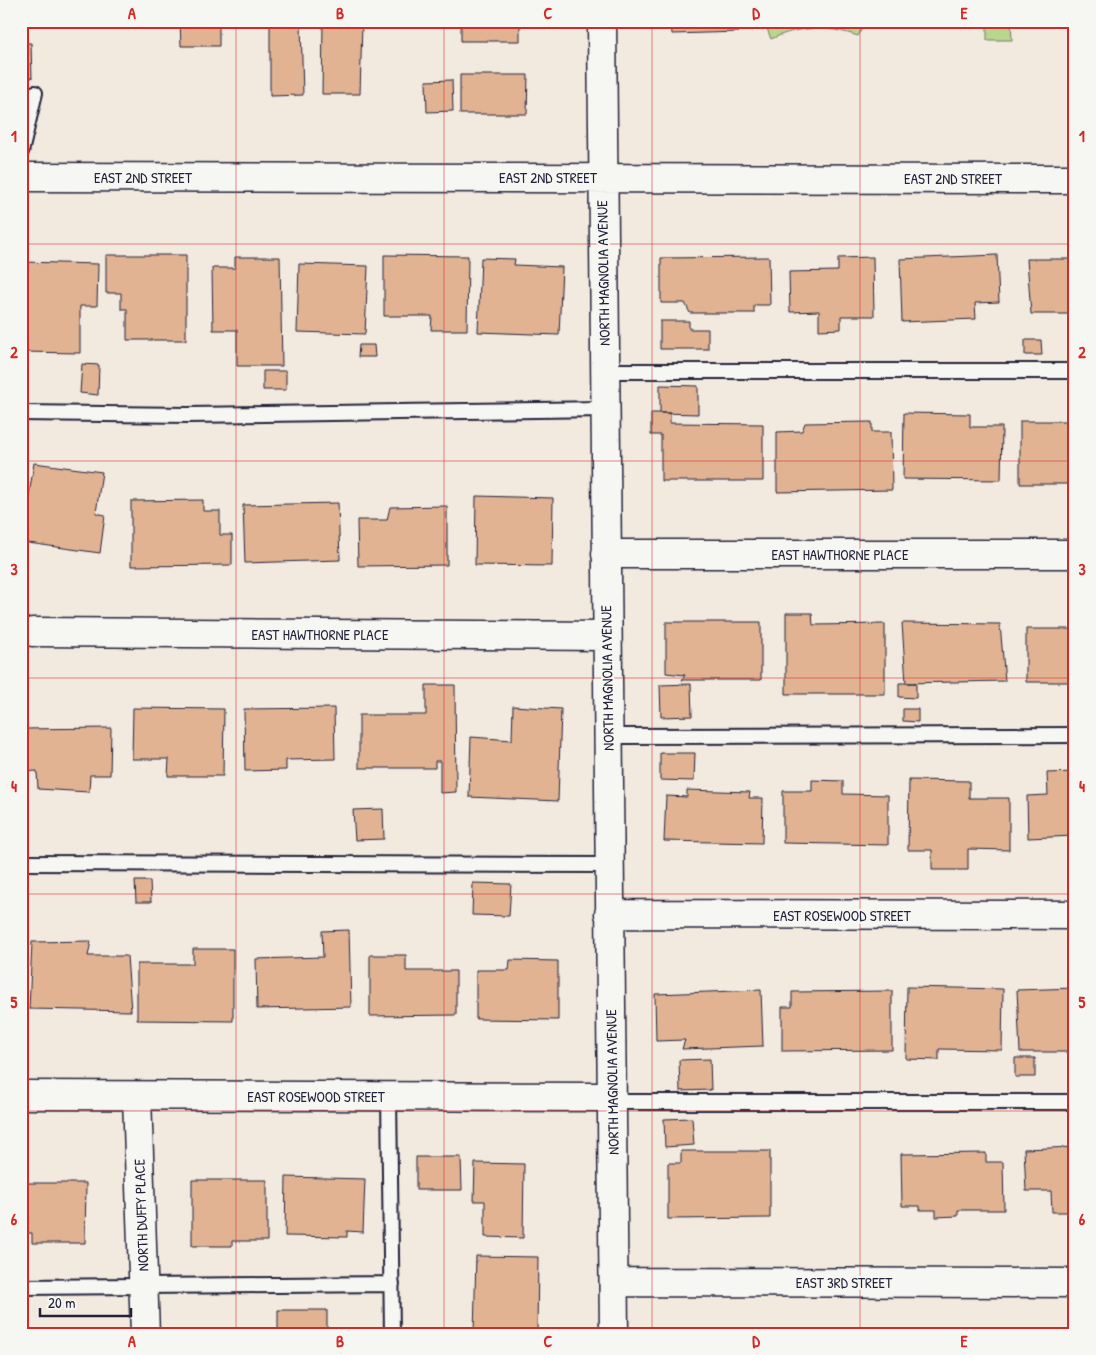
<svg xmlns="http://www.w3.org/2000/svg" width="1096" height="1355" font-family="'Patrick Hand',sans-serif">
<rect width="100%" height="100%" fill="#f2e9df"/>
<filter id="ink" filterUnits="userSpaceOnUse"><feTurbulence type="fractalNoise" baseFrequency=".02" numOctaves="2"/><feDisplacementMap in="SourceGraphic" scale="10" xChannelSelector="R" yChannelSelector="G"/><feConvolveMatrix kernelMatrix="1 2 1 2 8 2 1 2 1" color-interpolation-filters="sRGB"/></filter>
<g filter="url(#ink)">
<path fill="#b9d68e" stroke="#6e7c64" d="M 764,21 L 866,21 L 858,36 C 828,26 801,25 771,39 Z
M 987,21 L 1011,21 L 1012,40 L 987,40 Z"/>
<path fill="#e1b392" stroke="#22223b" d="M 180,21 L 219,21 L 219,46 L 181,46 Z
M 461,21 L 520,21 L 520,41 L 461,41 Z
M 671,21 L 738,21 L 739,32 L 672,34 Z
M 1027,21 L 1075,21 L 1075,23 L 1027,22 Z
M 323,22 L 362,23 L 360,94 L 322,94 Z
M 270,24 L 301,24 L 303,95 L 270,96 Z
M 21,43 L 31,43 L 32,78 L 21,78 Z
M 460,75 L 528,75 L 527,114 L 460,114 Z
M 452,80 L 453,111 L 427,112 L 426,81 Z
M 106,255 L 186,255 L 186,340 L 127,340 L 127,309 L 121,309 L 121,293 L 106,293 Z
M 384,255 L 468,256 L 467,330 L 431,330 L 432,316 L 384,316 Z
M 997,255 L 999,302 L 975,303 L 976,319 L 902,322 L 900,259 Z
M 235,257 L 280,257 L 282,366 L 237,366 L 237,330 L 213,330 L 212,268 L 235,268 Z
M 769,257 L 770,305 L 754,305 L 754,313 L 690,313 L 685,303 L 661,303 L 661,258 Z
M 873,257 L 874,316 L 841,316 L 841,329 L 819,330 L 819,311 L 790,312 L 789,272 L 838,271 L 838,258 Z
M 481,258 L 515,259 L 514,265 L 562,267 L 559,335 L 478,332 Z
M 1027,259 L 1075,259 L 1075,314 L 1031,314 Z
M 22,262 L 98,264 L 97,306 L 80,306 L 80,353 L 21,352 Z
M 299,264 L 368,266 L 365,334 L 297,332 Z
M 660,321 L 689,321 L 689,329 L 708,329 L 708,349 L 660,349 Z
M 1025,340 L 1041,340 L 1042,355 L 1025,355 Z
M 359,345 L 374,345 L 375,357 L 358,357 Z
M 82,364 L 99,365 L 98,395 L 80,393 Z
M 263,371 L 286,371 L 286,390 L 263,390 Z
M 660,385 L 698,386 L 698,414 L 660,413 Z
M 651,413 L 670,413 L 670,423 L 763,424 L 763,481 L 661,481 L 661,435 L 651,435 Z
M 904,413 L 970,414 L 970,427 L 1002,427 L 1001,480 L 903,479 Z
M 1020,421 L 1075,421 L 1075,484 L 1020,484 Z
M 872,422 L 872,432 L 891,432 L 892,490 L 777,492 L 777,432 L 802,431 L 805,423 Z
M 34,463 L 102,472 L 96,513 L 105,515 L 100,553 L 21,542 L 21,494 L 29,495 Z
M 476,496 L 553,498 L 552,566 L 475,565 Z
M 203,500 L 203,511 L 220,511 L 220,535 L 232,535 L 232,565 L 131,566 L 131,501 Z
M 338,503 L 340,560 L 245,563 L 243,505 Z
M 447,506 L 447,565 L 358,566 L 357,520 L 387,520 L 390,507 Z
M 786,613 L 812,613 L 813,625 L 885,624 L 885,694 L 786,694 Z
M 666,622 L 761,622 L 761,680 L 682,680 L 685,675 L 666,673 Z
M 902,623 L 1000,624 L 1005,681 L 906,683 Z
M 1026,629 L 1075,629 L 1075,682 L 1026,682 Z
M 899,683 L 916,683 L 916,698 L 899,697 Z
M 691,684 L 692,716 L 661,717 L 660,685 Z
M 426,685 L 455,685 L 456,792 L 440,793 L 440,761 L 435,761 L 435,768 L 359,768 L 359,715 L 426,715 Z
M 513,706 L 561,709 L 558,801 L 469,797 L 471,737 L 512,740 Z
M 133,708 L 224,709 L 223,776 L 168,776 L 169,759 L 132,759 Z
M 334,708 L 335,759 L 286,760 L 286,770 L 245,771 L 244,709 Z
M 903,709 L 918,709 L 918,722 L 903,721 Z
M 111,728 L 110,775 L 90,775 L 89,792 L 38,789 L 37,771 L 21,772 L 21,729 Z
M 660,753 L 695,753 L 694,781 L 660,780 Z
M 1075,772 L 1075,836 L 1028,838 L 1027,796 L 1048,795 L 1047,773 Z
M 812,780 L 843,781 L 843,794 L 888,795 L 888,845 L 783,843 L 783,791 L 812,791 Z
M 909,780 L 969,781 L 969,798 L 1009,798 L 1009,850 L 968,849 L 968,870 L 932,870 L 932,850 L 908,850 Z
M 687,790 L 750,792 L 749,798 L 763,798 L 762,843 L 664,841 L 666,796 L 687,797 Z
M 383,809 L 384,839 L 355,840 L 353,810 Z
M 135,881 L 150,881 L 151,902 L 136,902 Z
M 473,883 L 511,884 L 509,916 L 472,915 Z
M 349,930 L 351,1007 L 257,1009 L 256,959 L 323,957 L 322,931 Z
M 91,941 L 88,956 L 127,956 L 131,1011 L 29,1009 L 32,942 Z
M 193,949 L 233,949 L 233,1021 L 137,1020 L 137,964 L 193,964 Z
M 370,955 L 406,955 L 406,971 L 456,971 L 456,1015 L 370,1016 Z
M 510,960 L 558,961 L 558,1020 L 476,1019 L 476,970 L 509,970 Z
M 907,987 L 1003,989 L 1002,1050 L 939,1049 L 939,1060 L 906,1059 Z
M 1075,988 L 1075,1052 L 1020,1052 L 1017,990 Z
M 761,990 L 763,1046 L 682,1049 L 685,1040 L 656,1041 L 655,994 Z
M 892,991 L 892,1050 L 782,1051 L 782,1007 L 792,1007 L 792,992 Z
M 1015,1058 L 1035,1058 L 1035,1077 L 1015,1077 Z
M 710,1059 L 711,1090 L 680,1091 L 679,1060 Z
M 692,1118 L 694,1145 L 665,1147 L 664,1119 Z
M 1075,1147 L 1075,1212 L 1052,1212 L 1051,1191 L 1026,1191 L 1024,1149 Z
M 681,1151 L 770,1151 L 770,1218 L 668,1219 L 668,1163 L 681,1163 Z
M 986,1153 L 986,1162 L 1003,1162 L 1004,1210 L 958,1210 L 958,1216 L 936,1217 L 936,1210 L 920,1210 L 920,1206 L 902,1206 L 901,1154 Z
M 416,1157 L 461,1157 L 462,1190 L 416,1190 Z
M 475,1163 L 524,1164 L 523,1238 L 485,1237 L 485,1201 L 474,1201 Z
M 286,1177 L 365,1179 L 363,1232 L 347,1231 L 347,1237 L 285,1236 Z
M 192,1180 L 267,1180 L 267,1241 L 232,1241 L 232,1246 L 192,1246 Z
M 21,1183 L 86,1183 L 85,1243 L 32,1243 L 32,1233 L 21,1233 Z
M 476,1256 L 538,1257 L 537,1334 L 474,1334 Z
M 278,1310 L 327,1310 L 327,1334 L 278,1334 Z"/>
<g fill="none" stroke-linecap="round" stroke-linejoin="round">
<g stroke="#22223b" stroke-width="18">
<path id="service" d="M 21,152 L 35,93
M 604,371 L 1075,371
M 21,413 L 188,415 L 605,409
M 608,736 L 1075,735
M 21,863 L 609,865
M 389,1096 L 392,1334
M 612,1102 L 1075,1102
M 21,1287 L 392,1284"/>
</g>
<g stroke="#22223b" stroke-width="31">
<path id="minor" d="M 602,21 L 614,1334
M 21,177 L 1075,179
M 606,554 L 1075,554
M 33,632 L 607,636
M 609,914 L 1075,915
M 21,1095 L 612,1097
M 137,1096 L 145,1334
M 614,1282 L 1075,1283"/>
</g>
<use href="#service" stroke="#f6f6f2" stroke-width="14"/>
<use href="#minor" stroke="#f6f6f2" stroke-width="28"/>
</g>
</g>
<path fill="none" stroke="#d62828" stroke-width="1" stroke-opacity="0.55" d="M 236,21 L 236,1334M 444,21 L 444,1334M 652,21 L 652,1334M 860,21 L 860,1334M 21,244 L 1075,244M 21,461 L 1075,461M 21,678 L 1075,678M 21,894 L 1075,894M 21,1111 L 1075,1111"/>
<g text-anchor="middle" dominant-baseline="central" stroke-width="4.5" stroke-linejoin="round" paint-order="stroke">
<g font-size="15" fill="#22223b" stroke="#f6f6f2">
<text x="143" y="177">EAST 2ND STREET</text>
<text x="548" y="177">EAST 2ND STREET</text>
<text x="953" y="178">EAST 2ND STREET</text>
<text transform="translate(603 273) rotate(-91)">NORTH MAGNOLIA AVENUE</text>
<text x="840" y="554">EAST HAWTHORNE PLACE</text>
<text x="320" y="634">EAST HAWTHORNE PLACE</text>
<text transform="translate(607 678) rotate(-91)">NORTH MAGNOLIA AVENUE</text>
<text x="842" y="915">EAST ROSEWOOD STREET</text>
<text transform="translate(612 1082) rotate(-91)">NORTH MAGNOLIA AVENUE</text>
<text x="316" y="1096">EAST ROSEWOOD STREET</text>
<text transform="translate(141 1215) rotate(-92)">NORTH DUFFY PLACE</text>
<text x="844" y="1282">EAST 3RD STREET</text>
</g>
</g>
<rect width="1096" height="1355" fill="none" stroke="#f6f6f2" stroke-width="55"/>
<path d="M40 1308v8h91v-8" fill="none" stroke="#22223b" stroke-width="2.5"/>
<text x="48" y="1308" font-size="15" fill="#22223b" stroke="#f6f6f2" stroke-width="4" paint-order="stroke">20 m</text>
<rect x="28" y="28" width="1040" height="1300" fill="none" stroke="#d62828" stroke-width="2"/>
<g font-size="16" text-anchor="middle" font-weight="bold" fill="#d62828">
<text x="132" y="19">A</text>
<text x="340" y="19">B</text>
<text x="548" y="19">C</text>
<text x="756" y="19">D</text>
<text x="964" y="19">E</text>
<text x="14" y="142">1</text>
<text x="1082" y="142">1</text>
<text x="14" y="358">2</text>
<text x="1082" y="358">2</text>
<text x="14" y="575">3</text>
<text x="1082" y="575">3</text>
<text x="14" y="792">4</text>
<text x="1082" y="792">4</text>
<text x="14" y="1008">5</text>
<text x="1082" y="1008">5</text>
<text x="14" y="1225">6</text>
<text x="1082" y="1225">6</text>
<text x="132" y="1347">A</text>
<text x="340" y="1347">B</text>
<text x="548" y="1347">C</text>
<text x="756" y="1347">D</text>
<text x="964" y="1347">E</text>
</g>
</svg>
